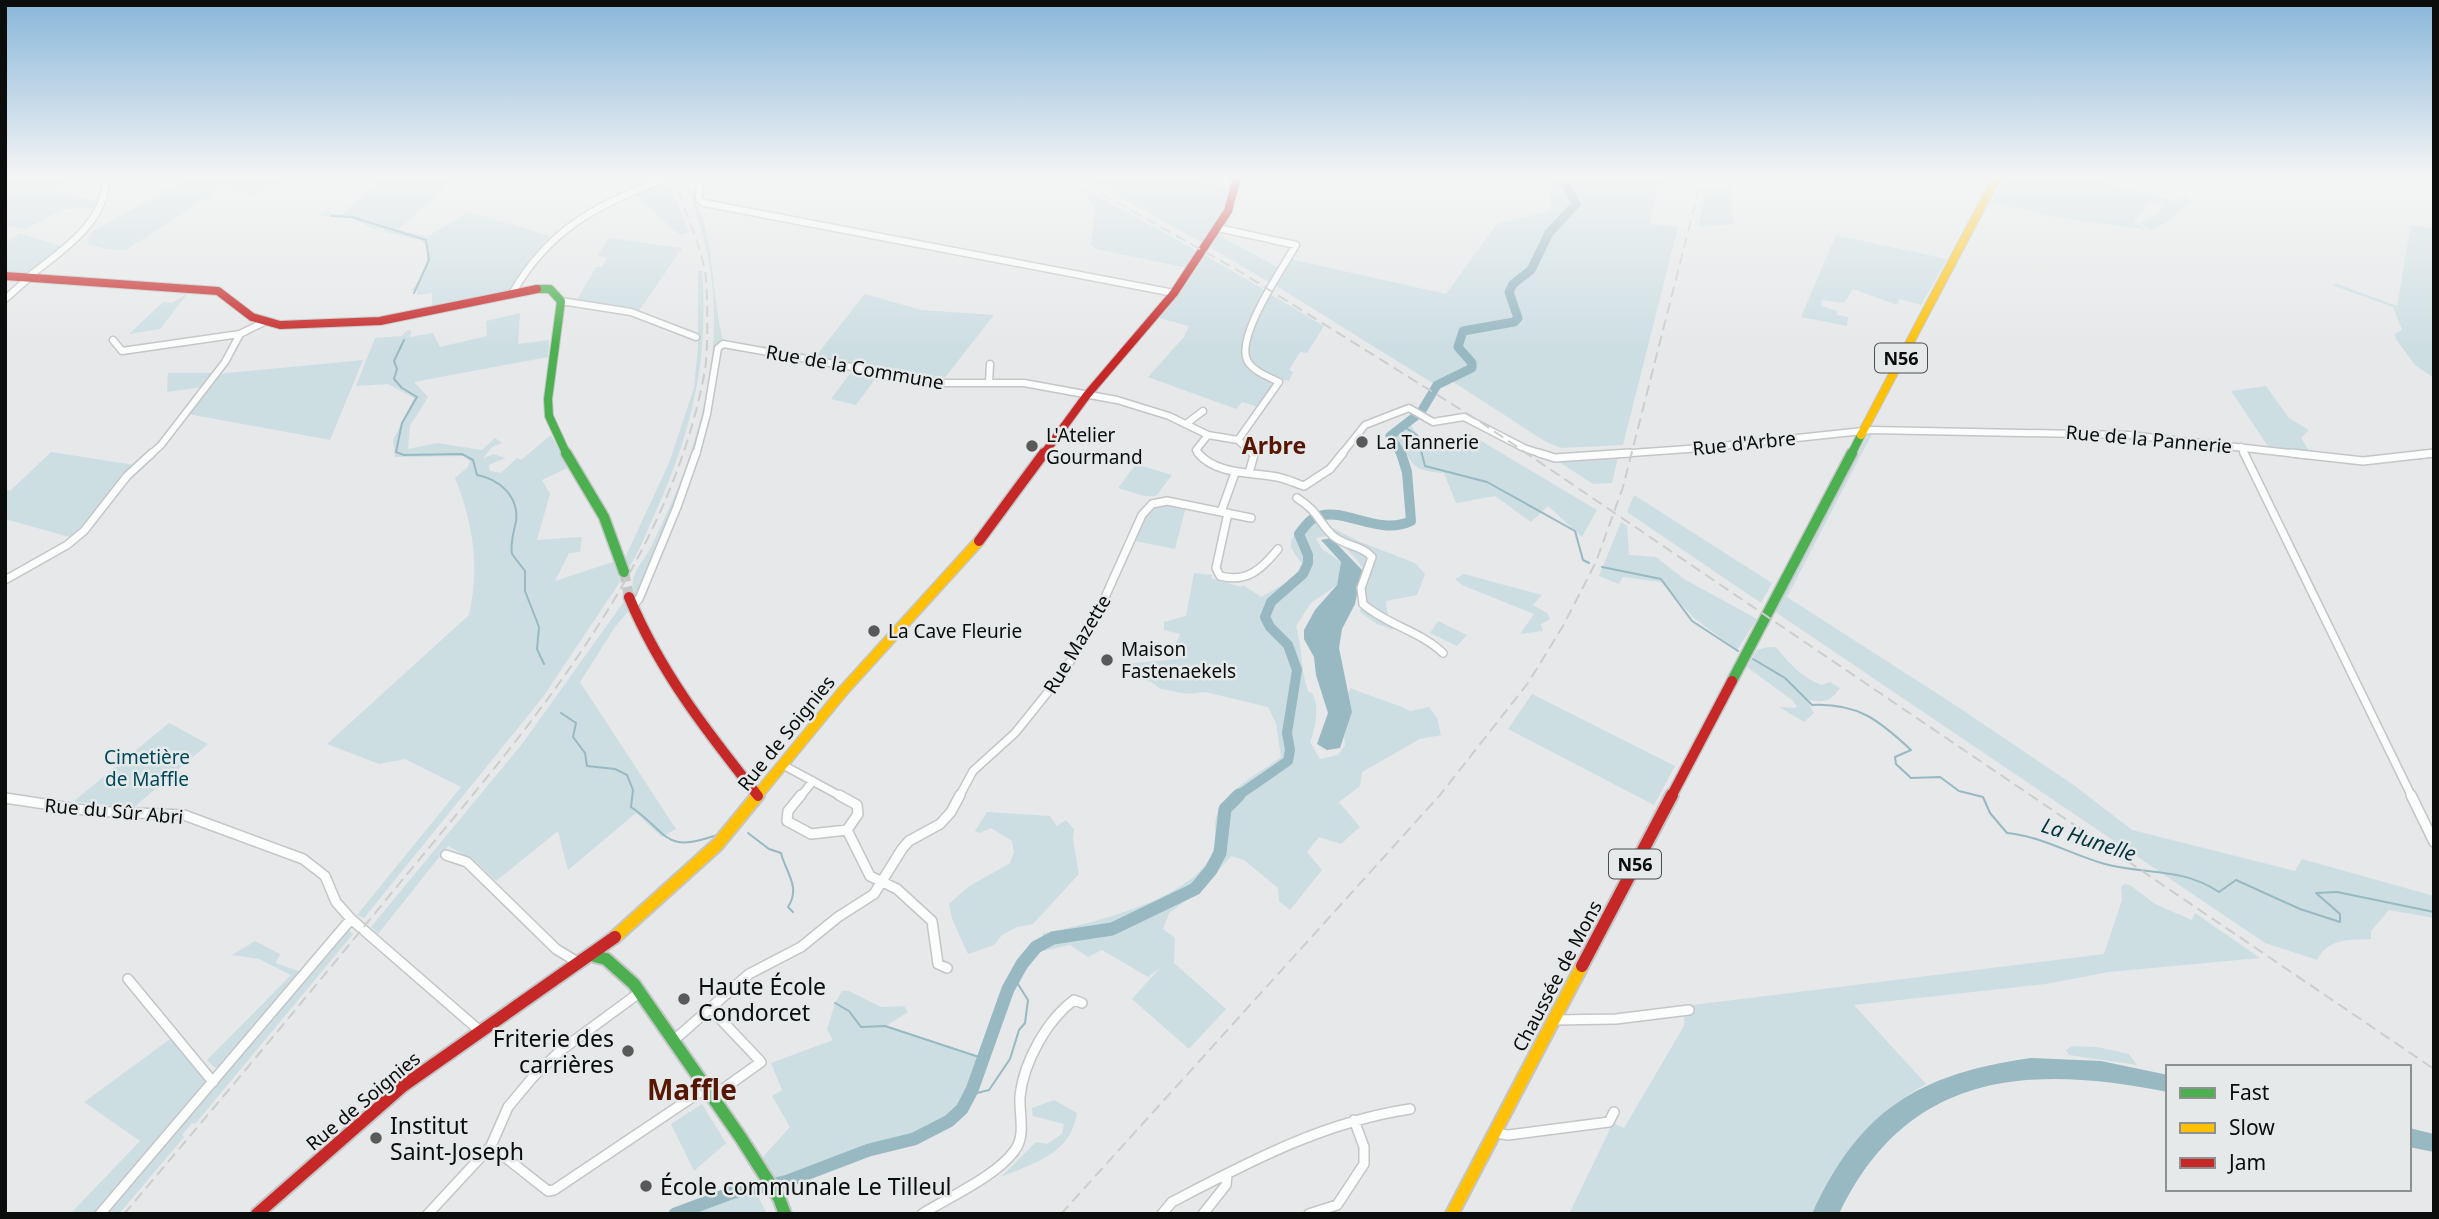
<svg xmlns="http://www.w3.org/2000/svg" width="2439" height="1219" font-family="'Noto Sans',sans-serif">
<rect width="100%" height="100%" fill="#e6e8e9"/>
<path fill="#cddee3" d="M 5,177 L 80,177 L 53,192 L 99,201 L 94,208 L 63,209 L 25,229 L 5,226 Z
M 190,177 L 295,177 L 253,197 L 223,187 L 126,250 L 106,249 L 87,244 L 91,232 Z
M 381,177 L 457,177 L 400,228 L 401,231 L 428,236 L 469,212 L 550,236 L 528,261 L 509,290 L 432,308 L 432,293 L 417,295 L 417,290 L 411,291 L 424,274 L 429,248 L 422,241 L 385,232 L 384,229 L 374,229 L 350,218 L 319,215 L 327,212 L 342,215 Z
M 679,177 L 685,177 C 717,234 709,282 723,341 L 718,344 L 698,445 L 637,599 L 634,599 C 633,595 632,585 633,580 C 635,569 646,557 651,547 C 664,520 677,492 687,463 C 718,375 726,290 692,202 L 694,200 Z
M 1063,177 L 1199,252 L 1188,268 L 1096,249 L 1091,245 L 1095,208 L 1080,186 Z
M 1090,177 L 1167,177 L 1233,187 L 1226,211 L 1203,243 L 1087,179 Z
M 1552,177 L 1657,177 L 1665,185 L 1657,187 L 1650,224 L 1678,227 L 1623,445 L 1562,448 L 1546,442 L 1447,378 L 1434,384 L 1275,285 L 1290,259 L 1446,294 L 1497,224 L 1550,211 Z
M 2005,177 L 2087,177 L 2178,202 L 2184,197 L 2191,200 L 2169,221 L 2151,230 L 2140,223 L 2157,214 L 2163,204 L 2150,202 L 2133,222 L 2148,230 L 2049,216 L 1996,203 L 1992,201 Z
M 668,179 L 689,232 L 680,235 L 633,193 Z
M 1730,187 L 1733,224 L 1698,227 L 1707,189 Z
M 2411,225 L 2434,229 L 2434,378 L 2415,365 L 2396,339 L 2395,334 L 2402,330 L 2393,307 L 2332,285 L 2337,284 L 2397,306 Z
M 20,233 L 64,247 L 29,274 L 5,275 L 5,244 Z
M 1218,235 L 1281,269 L 1272,284 L 1210,247 Z
M 1836,235 L 1947,259 L 1921,305 L 1899,299 L 1897,305 L 1853,289 L 1844,303 L 1822,300 L 1821,306 L 1837,311 L 1837,315 L 1848,317 L 1847,326 L 1801,317 Z
M 609,238 L 682,248 L 639,311 L 577,300 L 596,267 L 602,267 L 607,258 L 598,256 Z
M 1205,255 L 1268,292 L 1251,322 L 1244,356 L 1274,383 L 1258,407 L 1242,402 L 1236,409 L 1148,377 L 1184,337 L 1189,326 L 1159,318 L 1181,292 Z
M 698,271 L 702,271 C 709,359 692,431 656,511 C 647,530 640,551 628,569 L 625,558 L 669,463 L 694,388 L 698,348 Z
M 188,293 L 160,329 L 129,334 L 163,302 L 172,303 Z
M 865,294 L 921,310 L 994,315 L 943,380 L 812,361 Z
M 1270,294 L 1324,326 L 1307,353 L 1300,352 L 1289,370 L 1293,372 L 1289,381 L 1275,378 L 1251,363 L 1247,353 L 1252,327 Z
M 520,313 L 518,344 L 549,340 L 548,357 L 414,382 L 428,397 L 410,426 L 408,449 L 437,443 L 482,450 L 495,438 L 502,443 L 492,447 L 483,458 L 494,454 L 505,458 L 489,465 L 490,471 L 501,473 L 517,458 L 521,460 L 551,435 L 569,467 L 542,480 L 550,494 L 537,540 L 582,537 L 580,552 L 569,553 L 555,581 L 616,561 L 620,582 L 543,697 L 364,918 L 357,915 L 461,787 L 405,759 L 379,764 L 327,744 L 469,615 C 480,566 473,523 455,478 L 468,467 L 470,461 L 464,456 L 395,457 L 393,440 L 414,398 L 388,384 L 356,386 L 375,338 L 402,336 L 406,331 L 411,330 L 410,337 L 433,333 L 440,347 L 487,336 L 486,321 Z
M 363,360 L 330,440 L 188,414 L 218,374 Z
M 872,371 L 880,372 L 856,405 L 831,399 L 851,372 L 864,375 Z
M 168,373 L 214,373 L 203,387 L 167,392 Z
M 2266,386 L 2289,418 L 2309,430 L 2301,438 L 2312,455 L 2270,449 L 2231,391 Z
M 1411,425 L 1420,440 L 1446,447 L 1466,432 L 1597,510 L 1582,537 L 1548,506 L 1531,522 L 1495,496 L 1456,503 L 1444,473 C 1405,470 1417,463 1395,437 Z
M 1870,430 L 1874,430 L 1787,597 L 1952,703 L 2075,786 L 2132,830 L 2295,871 L 2302,859 L 2434,896 L 2434,918 L 2389,910 L 2371,931 L 2371,939 C 2349,940 2328,938 2317,960 L 2265,943 L 1774,611 Z
M 51,452 L 135,465 C 111,486 96,515 73,538 L 5,519 L 5,490 L 10,491 Z
M 1618,457 L 1612,483 L 1593,484 L 1559,462 Z
M 1136,464 L 1172,475 L 1156,496 L 1144,496 L 1118,488 Z
M 1634,495 L 1772,583 L 1761,603 L 1627,512 Z
M 1159,503 L 1186,507 L 1175,549 L 1135,541 C 1140,527 1144,509 1159,503 Z
M 1319,521 L 1358,541 L 1415,563 L 1425,574 L 1417,595 L 1386,601 L 1388,619 L 1392,621 L 1394,630 L 1377,624 L 1360,612 C 1369,563 1366,570 1333,535 L 1316,538 L 1322,549 L 1341,562 L 1337,585 L 1311,603 L 1296,626 C 1302,646 1301,670 1307,688 C 1311,698 1310,687 1314,697 C 1319,708 1315,731 1310,742 L 1320,759 L 1338,755 L 1345,745 L 1344,738 L 1352,712 L 1348,693 L 1351,688 C 1370,697 1391,701 1410,711 L 1429,707 L 1437,718 L 1441,735 L 1420,739 L 1362,772 L 1360,786 L 1339,802 L 1360,827 L 1341,844 L 1319,837 L 1307,852 L 1322,870 L 1290,910 L 1279,901 L 1278,888 L 1244,860 L 1231,856 L 1204,887 L 1169,913 L 1163,929 L 1175,938 L 1174,963 L 1226,1009 L 1189,1049 L 1132,999 L 1160,968 L 1148,977 L 1102,950 L 1088,957 L 1070,945 L 1039,952 L 1043,933 C 1087,925 1196,899 1213,851 C 1217,840 1213,825 1217,814 C 1227,788 1260,773 1281,757 L 1276,723 L 1268,707 L 1205,692 L 1187,694 L 1161,689 L 1151,682 L 1127,675 L 1125,664 L 1179,659 L 1176,644 L 1180,634 L 1164,630 L 1164,622 L 1186,616 L 1194,573 L 1212,575 L 1211,578 L 1241,587 L 1243,585 L 1261,597 L 1293,579 L 1302,564 C 1287,543 1287,545 1302,524 Z
M 1621,522 L 1627,526 L 1629,555 L 1656,557 L 1684,579 L 1757,619 L 1737,650 L 1694,618 L 1661,582 L 1623,577 L 1619,584 L 1599,576 Z
M 1464,574 L 1542,595 L 1533,605 L 1547,613 L 1550,619 L 1541,624 L 1543,631 L 1520,634 L 1534,614 L 1462,585 L 1455,579 Z
M 625,600 L 630,609 L 615,627 L 580,682 L 676,829 L 662,837 L 636,813 L 568,870 L 558,831 L 496,881 L 475,861 L 448,846 L 378,934 L 371,927 L 522,744 Z
M 1438,621 L 1467,635 L 1457,646 L 1430,633 Z
M 1768,647 L 1776,647 C 1789,663 1802,678 1822,685 L 1830,682 L 1840,688 C 1830,703 1823,702 1806,700 L 1814,713 L 1804,722 L 1779,707 L 1795,708 L 1797,706 L 1792,700 L 1747,667 L 1757,650 Z
M 1532,694 L 1675,766 L 1654,805 L 1508,729 Z
M 169,723 L 208,744 L 132,809 L 74,801 Z
M 987,812 L 1050,816 L 1057,826 L 1066,820 L 1074,829 L 1073,840 L 1079,874 L 1033,924 L 1017,927 L 1002,935 L 994,945 L 968,954 L 952,919 L 949,904 L 968,887 L 1010,863 L 1014,852 L 1012,841 L 991,828 L 979,833 L 975,831 Z
M 2124,884 L 2130,885 L 2155,904 L 2192,920 L 2195,913 L 2260,958 L 2109,972 L 2046,984 L 1854,1005 L 1926,1084 C 1873,1114 1837,1158 1812,1214 L 1569,1214 L 1613,1123 L 1624,1128 L 1684,1026 L 1685,1006 L 2104,954 L 2122,900 L 2121,887 Z
M 347,928 L 353,934 L 195,1124 L 192,1123 L 182,1135 L 184,1137 L 119,1214 L 103,1214 L 200,1104 Z
M 255,941 L 280,954 L 276,963 L 301,972 L 225,1063 L 215,1068 L 207,1060 L 291,975 L 259,959 L 232,955 Z
M 842,991 L 849,991 L 881,1007 L 904,1006 L 908,1012 L 886,1026 L 982,1058 L 972,1090 L 962,1109 L 936,1130 L 776,1182 L 761,1159 L 790,1127 L 772,1096 L 782,1090 L 771,1063 L 833,1040 L 827,1030 L 835,1003 Z
M 173,1037 L 207,1082 L 95,1214 L 70,1214 L 140,1141 L 84,1102 Z
M 2072,1046 L 2097,1047 L 2129,1054 L 2137,1065 L 2069,1055 L 2066,1050 Z
M 1054,1100 L 1077,1113 C 1071,1154 1034,1163 1001,1177 L 1036,1142 L 1047,1144 L 1062,1134 L 1064,1124 L 1033,1116 L 1032,1108 Z
M 702,1104 L 726,1143 L 694,1171 L 671,1124 Z
M 762,1187 L 767,1192 L 759,1198 L 767,1214 L 675,1214 L 734,1192 Z"/>
<path fill="#98b8c2" d="M 1331,538 L 1362,570 L 1355,604 L 1342,629 L 1339,648 L 1352,712 L 1340,748 L 1327,750 L 1317,744 L 1328,713 L 1316,675 L 1314,657 L 1304,639 L 1304,630 L 1315,610 L 1337,585 L 1341,562 L 1321,540 Z
M 2031,1058 L 2101,1061 L 2168,1075 L 2168,1092 C 2029,1064 1907,1071 1839,1214 L 1812,1214 C 1860,1109 1919,1074 2031,1058 Z
M 2409,1128 L 2434,1134 L 2434,1152 L 2409,1147 Z"/>
<g fill="none" stroke-linecap="round" stroke-linejoin="round">
<path stroke="#98b8c2" stroke-width="2" d="M 331,216 L 352,217 L 426,240 L 429,260 L 414,293
M 404,340 L 394,361 L 397,369 L 394,379 L 402,388 L 417,397 L 402,423 L 396,452 L 404,455 L 462,454 L 473,460 L 477,475 C 499,479 519,496 516,521 C 514,532 510,542 512,554 L 525,571 L 525,591 L 539,627 L 537,649 L 544,664
M 1401,425 L 1417,435 L 1425,466 L 1487,482 L 1575,531 L 1583,560 L 1589,563
M 1602,567 L 1661,579 L 1692,621 L 1738,651
M 1753,659 L 1785,678 L 1812,705 C 1858,703 1879,720 1911,750 L 1895,757 L 1896,764 L 1911,778 L 1940,777 L 1959,791 L 1983,797 L 1990,813 L 2007,833 C 2041,836 2072,855 2105,864 C 2147,875 2181,867 2219,892 L 2236,880 L 2300,909 L 2340,922 L 2340,914 L 2316,893 L 2337,892 L 2434,912
M 561,713 L 576,723 L 573,737 L 585,753 L 587,766 L 615,769 L 627,775 L 633,790 L 631,807 C 670,834 663,854 717,835
M 748,833 L 769,849 L 781,853 C 786,873 801,887 788,907 L 793,912
M 835,1003 L 849,1011 L 861,1027 L 885,1026 L 982,1058
M 969,1095 L 989,1090 L 1010,1059 L 1019,1030 L 1025,1023 L 1028,1000 L 1014,978"/>
<path stroke="#98b8c2" stroke-width="9" d="M 1402,455 L 1390,436 L 1421,412 L 1437,385 L 1472,368 L 1472,363 L 1458,347 L 1463,331 L 1514,322 L 1518,318 L 1509,292 L 1513,284 L 1531,270 L 1549,233 L 1576,204 L 1562,177"/>
<path stroke="#98b8c2" stroke-width="10" d="M 1236,797 L 1288,761 L 1290,750 L 1287,733 L 1297,670 L 1288,645 L 1270,627 L 1265,617 L 1271,602 L 1303,574 L 1308,563 L 1308,555 L 1299,534 C 1303,529 1308,521 1314,518 C 1342,504 1377,537 1411,521 L 1407,472 L 1401,453"/>
<path stroke="#98b8c2" stroke-width="13" d="M 675,1214 L 734,1192 L 785,1182 L 869,1150 L 914,1139 L 949,1121 L 962,1109 L 972,1090 L 1008,989 L 1022,964 L 1036,947 L 1053,938 L 1112,929 L 1195,889 L 1211,870 L 1220,853 L 1225,809 L 1239,795"/>
<path stroke="#c5c7c8" stroke-width="10" stroke-dasharray="10 5" stroke-linecap="butt" d="M 624,572 L 629,597"/>
<g stroke="#c4c5c6" stroke-width="9">
<path id="street-far2" d="M 641,177 L 657,181
M 700,177 L 699,199 L 704,203 L 1174,293
M 1218,228 L 1296,245 C 1283,267 1236,336 1247,360 C 1252,371 1269,377 1279,382 L 1238,440
M 28,277 C 59,253 109,221 105,177
M 513,292 C 551,226 601,203 670,177
M 5,299 L 30,277
M 561,301 L 631,312 L 696,337
M 113,340 L 122,351 L 240,334
M 989,383 L 990,364
M 1186,424 L 1203,411
M 2241,447 L 2245,455
M 150,455 L 161,445 L 225,362 L 240,334 L 264,322
M 696,455 L 707,414 L 718,348 L 723,344 L 942,383 L 1024,383 L 1117,400 L 1169,416 L 1208,435 L 1238,440 L 1254,455
M 1200,455 L 1196,450 L 1208,435
M 1341,455 L 1365,425 L 1409,408 L 1433,422 L 1464,417 L 1524,448 L 1545,455
M 1603,455 L 1702,448 L 1872,430 L 2129,435 L 2307,455
M 2419,455 L 2434,453"/>
</g>
<g stroke="#c4c5c6" stroke-width="10">
<path id="street-far1" d="M 1198,453 C 1216,475 1252,472 1277,477 C 1287,479 1295,483 1304,486 L 1330,469 L 1343,453
M 1539,453 L 1555,458 L 1629,453
M 2244,453 L 2412,797
M 2291,453 L 2363,461 L 2434,453
M 1249,473 L 1254,455 L 1252,453
M 1297,498 C 1319,512 1317,520 1332,535 C 1343,546 1362,545 1372,557 L 1361,588 L 1363,604 C 1387,625 1420,631 1443,653
M 1221,512 L 1235,473
M 1228,513 L 1216,568 L 1220,576 C 1247,583 1262,569 1278,549
M 5,580 L 67,545 L 84,531 L 127,476 L 152,453
M 632,607 L 639,599 L 677,507 L 696,453
M 783,765 L 842,797
M 800,797 L 813,781
M 959,797 L 973,771 L 1015,733 L 1064,672 L 1097,615 L 1142,515 L 1152,504 L 1167,501 L 1251,518"/>
</g>
<g stroke="#c4c5c6" stroke-width="12">
<path id="street" d="M 801,795 L 788,811 L 787,821 L 811,834 L 847,830
M 839,795 L 857,805 L 858,814 L 847,830
M 2411,795 L 2434,842
M 5,798 L 91,811 L 184,815 L 303,859 L 325,876 L 336,902 L 351,919 L 480,1031
M 847,830 L 870,876 L 897,889 L 932,921 L 938,964 L 947,968
M 446,855 L 467,862 L 556,949 L 579,963
M 128,979 L 213,1082
M 710,1008 L 761,1062 L 712,1097
M 1554,1020 L 1616,1019 L 1689,1010
M 673,1041 L 749,974 L 801,947 L 838,917 L 874,894 L 902,849 L 909,841 L 940,824 L 951,812 L 960,795
M 1495,1133 L 1508,1135 L 1609,1122 L 1614,1112
M 491,1146 L 548,1191 L 554,1190 L 706,1088
M 100,1214 L 351,919
M 428,1214 L 491,1146 L 508,1107 L 533,1077 L 560,1051 L 639,993
M 922,1214 C 949,1197 997,1176 1015,1150 C 1026,1135 1019,1114 1020,1097 C 1023,1063 1047,1020 1074,1000 L 1082,1003
M 1162,1214 L 1172,1202 C 1249,1162 1323,1122 1410,1109
M 1203,1214 L 1226,1185 L 1227,1175
M 1309,1214 L 1337,1205 L 1364,1164 L 1364,1147 L 1354,1120"/>
</g>
<g stroke="#c4c5c6" stroke-width="10">
<path id="fast-far2" d="M 537,289 L 550,289 L 561,301 L 548,399 L 549,416 L 567,455
M 1851,455 L 1861,435"/>
</g>
<g stroke="#c4c5c6" stroke-width="13">
<path id="fast-far1" d="M 566,453 L 604,517 L 624,572
M 1732,681 L 1852,453"/>
</g>
<g stroke="#c4c5c6" stroke-width="16">
<path id="fast" d="M 591,955 L 606,959 L 634,984 L 741,1138 L 779,1198 L 785,1214"/>
</g>
<g stroke="#c4c5c6" stroke-width="10">
<path id="slow-far2" d="M 1861,435 L 1997,177"/>
</g>
<g stroke="#c4c5c6" stroke-width="13">
<path id="slow-far1" d="M 756,797 L 843,691 L 979,541"/>
</g>
<g stroke="#c4c5c6" stroke-width="16">
<path id="slow" d="M 615,937 L 717,845 L 758,795
M 1452,1214 L 1582,966"/>
</g>
<g stroke="#c4c5c6" stroke-width="10">
<path id="jam-far2" d="M 5,276 L 218,291 L 252,317 L 280,325 L 380,321 L 537,289
M 1043,455 L 1087,395 L 1174,293 L 1228,211 L 1237,177"/>
</g>
<g stroke="#c4c5c6" stroke-width="13">
<path id="jam-far1" d="M 979,541 L 1044,453
M 629,597 C 660,672 708,733 758,796
M 1671,797 L 1732,681"/>
</g>
<g stroke="#c4c5c6" stroke-width="16">
<path id="jam" d="M 1582,966 L 1672,795
M 257,1214 L 403,1086 L 615,937"/>
</g>
<use href="#street-far2" stroke="#fbfcfc" stroke-width="6"/>
<use href="#street-far1" stroke="#fbfcfc" stroke-width="7"/>
<use href="#street" stroke="#fbfcfc" stroke-width="9"/>
<use href="#fast-far2" stroke="#4caf50" stroke-width="8"/>
<use href="#fast-far1" stroke="#4caf50" stroke-width="10"/>
<use href="#fast" stroke="#4caf50" stroke-width="12"/>
<use href="#slow-far2" stroke="#ffc107" stroke-width="8"/>
<use href="#slow-far1" stroke="#ffc107" stroke-width="10"/>
<use href="#slow" stroke="#ffc107" stroke-width="12"/>
<use href="#jam-far2" stroke="#c62828" stroke-width="8"/>
<use href="#jam-far1" stroke="#c62828" stroke-width="10"/>
<use href="#jam" stroke="#c62828" stroke-width="12"/>
<path stroke="#cccece" stroke-width="2" stroke-dasharray="11 6" stroke-linecap="butt" d="M 1072,177 L 1239,271 L 1479,421 L 2434,1069
M 124,1214 C 215,1107 305,999 394,890 C 521,736 668,573 705,370 C 708,353 708,288 705,271 C 700,243 682,205 673,177
M 1061,1214 L 1440,795 L 1528,683 L 1563,626 L 1596,562 L 1623,487 L 1702,177"/>
</g>
<linearGradient id="sky" x2="0" y2="1"><stop stop-color="#88b6d9"/><stop offset="0.51" stop-color="#f4f5f5"/><stop offset="1" stop-color="#f4f5f5" stop-opacity="0"/></linearGradient>
<rect width="2439" height="347" fill="url(#sky)"/>
<g fill="#585959" stroke="#e5e9ea" stroke-width="2.5">
<circle cx="1362" cy="442" r="7"/>
<circle cx="1032" cy="446" r="7"/>
<circle cx="874" cy="631" r="7"/>
<circle cx="1107" cy="660" r="7"/>
<circle cx="684" cy="999" r="7"/>
<circle cx="628" cy="1051" r="7"/>
<circle cx="376" cy="1138" r="7"/>
<circle cx="646" cy="1186" r="7"/>
</g>
<g text-anchor="middle" dominant-baseline="central" stroke-width="5" stroke-linejoin="round" paint-order="stroke">
<g fill="#e5e9ea" stroke="#4c4e4f" stroke-width="2">
<rect x="1875" y="343.5" width="52" height="29" rx="5"/>
<rect x="1609" y="849.5" width="52" height="29" rx="5"/>
</g>
<g font-size="18" font-weight="bold" fill="#0b0c0c">
<text x="1901" y="358">N56</text>
<text x="1635" y="864">N56</text>
</g>
<g font-size="19" fill="#0b0c0c" stroke="#e5e9ea">
<text transform="translate(855 367) rotate(10)">Rue de la Commune</text>
<text transform="translate(2149 439) rotate(5)">Rue de la Pannerie</text>
<text transform="translate(1744 443) rotate(-6)">Rue d'Arbre</text>
<text transform="translate(1077 644) rotate(-59)">Rue Mazette</text>
<text transform="translate(786 733) rotate(-51)">Rue de Soignies</text>
<text transform="translate(114 811) rotate(5)">Rue du Sûr Abri</text>
<text transform="translate(1557 976) rotate(-62)">Chaussée de Mons</text>
<text transform="translate(363 1101) rotate(-40)">Rue de Soignies</text>
</g>
<g font-size="19" fill="#0b0c0c" stroke="#e5e9ea" text-anchor="start">
<text x="1046" y="435">L'Atelier<tspan x="1046" dy="22">Gourmand</tspan></text>
<text x="1376" y="442">La Tannerie</text>
<text x="888" y="631">La Cave Fleurie</text>
<text x="1121" y="649">Maison<tspan x="1121" dy="22">Fastenaekels</tspan></text>
</g>
<g font-size="19" fill="#004857" stroke="#e5e9ea">
<text x="147" y="757">Cimetière<tspan x="147" dy="22">de Maffle</tspan></text>
</g>
<g font-size="21" font-style="italic" fill="#06343e" stroke="#e5e9ea">
<text transform="translate(2089 839) rotate(18)">La Hunelle</text>
</g>
<g font-size="23" font-weight="bold" fill="#571601" stroke="#e5e9ea">
<text x="1274" y="445">Arbre</text>
</g>
<g font-size="23" fill="#0b0c0c" stroke="#e5e9ea" text-anchor="start">
<text x="698" y="986">Haute École<tspan x="698" dy="26">Condorcet</tspan></text>
<text x="614" y="1038" text-anchor="end">Friterie des<tspan x="614" dy="26">carrières</tspan></text>
<text x="390" y="1125">Institut<tspan x="390" dy="26">Saint-Joseph</tspan></text>
<text x="660" y="1186">École communale Le Tilleul</text>
</g>
<g font-size="28" font-weight="bold" fill="#571601" stroke="#e5e9ea">
<text x="692" y="1089">Maffle</text>
</g>
</g>
<rect width="2439" height="1219" fill="none" stroke="#0b0c0c" stroke-width="14"/>
<rect x="2166" y="1065" width="245" height="126" fill="#e5e9ea" stroke="#8e9191" stroke-width="2"/>
<rect x="2180" y="1088" width="35" height="10" fill="#4caf50" stroke="#8e9191" stroke-width="2"/>
<text x="2229" y="1100" font-size="21" fill="#0b0c0c">Fast</text>
<rect x="2180" y="1123" width="35" height="10" fill="#ffc107" stroke="#8e9191" stroke-width="2"/>
<text x="2229" y="1135" font-size="21" fill="#0b0c0c">Slow</text>
<rect x="2180" y="1158" width="35" height="10" fill="#c62828" stroke="#8e9191" stroke-width="2"/>
<text x="2229" y="1170" font-size="21" fill="#0b0c0c">Jam</text>
</svg>
